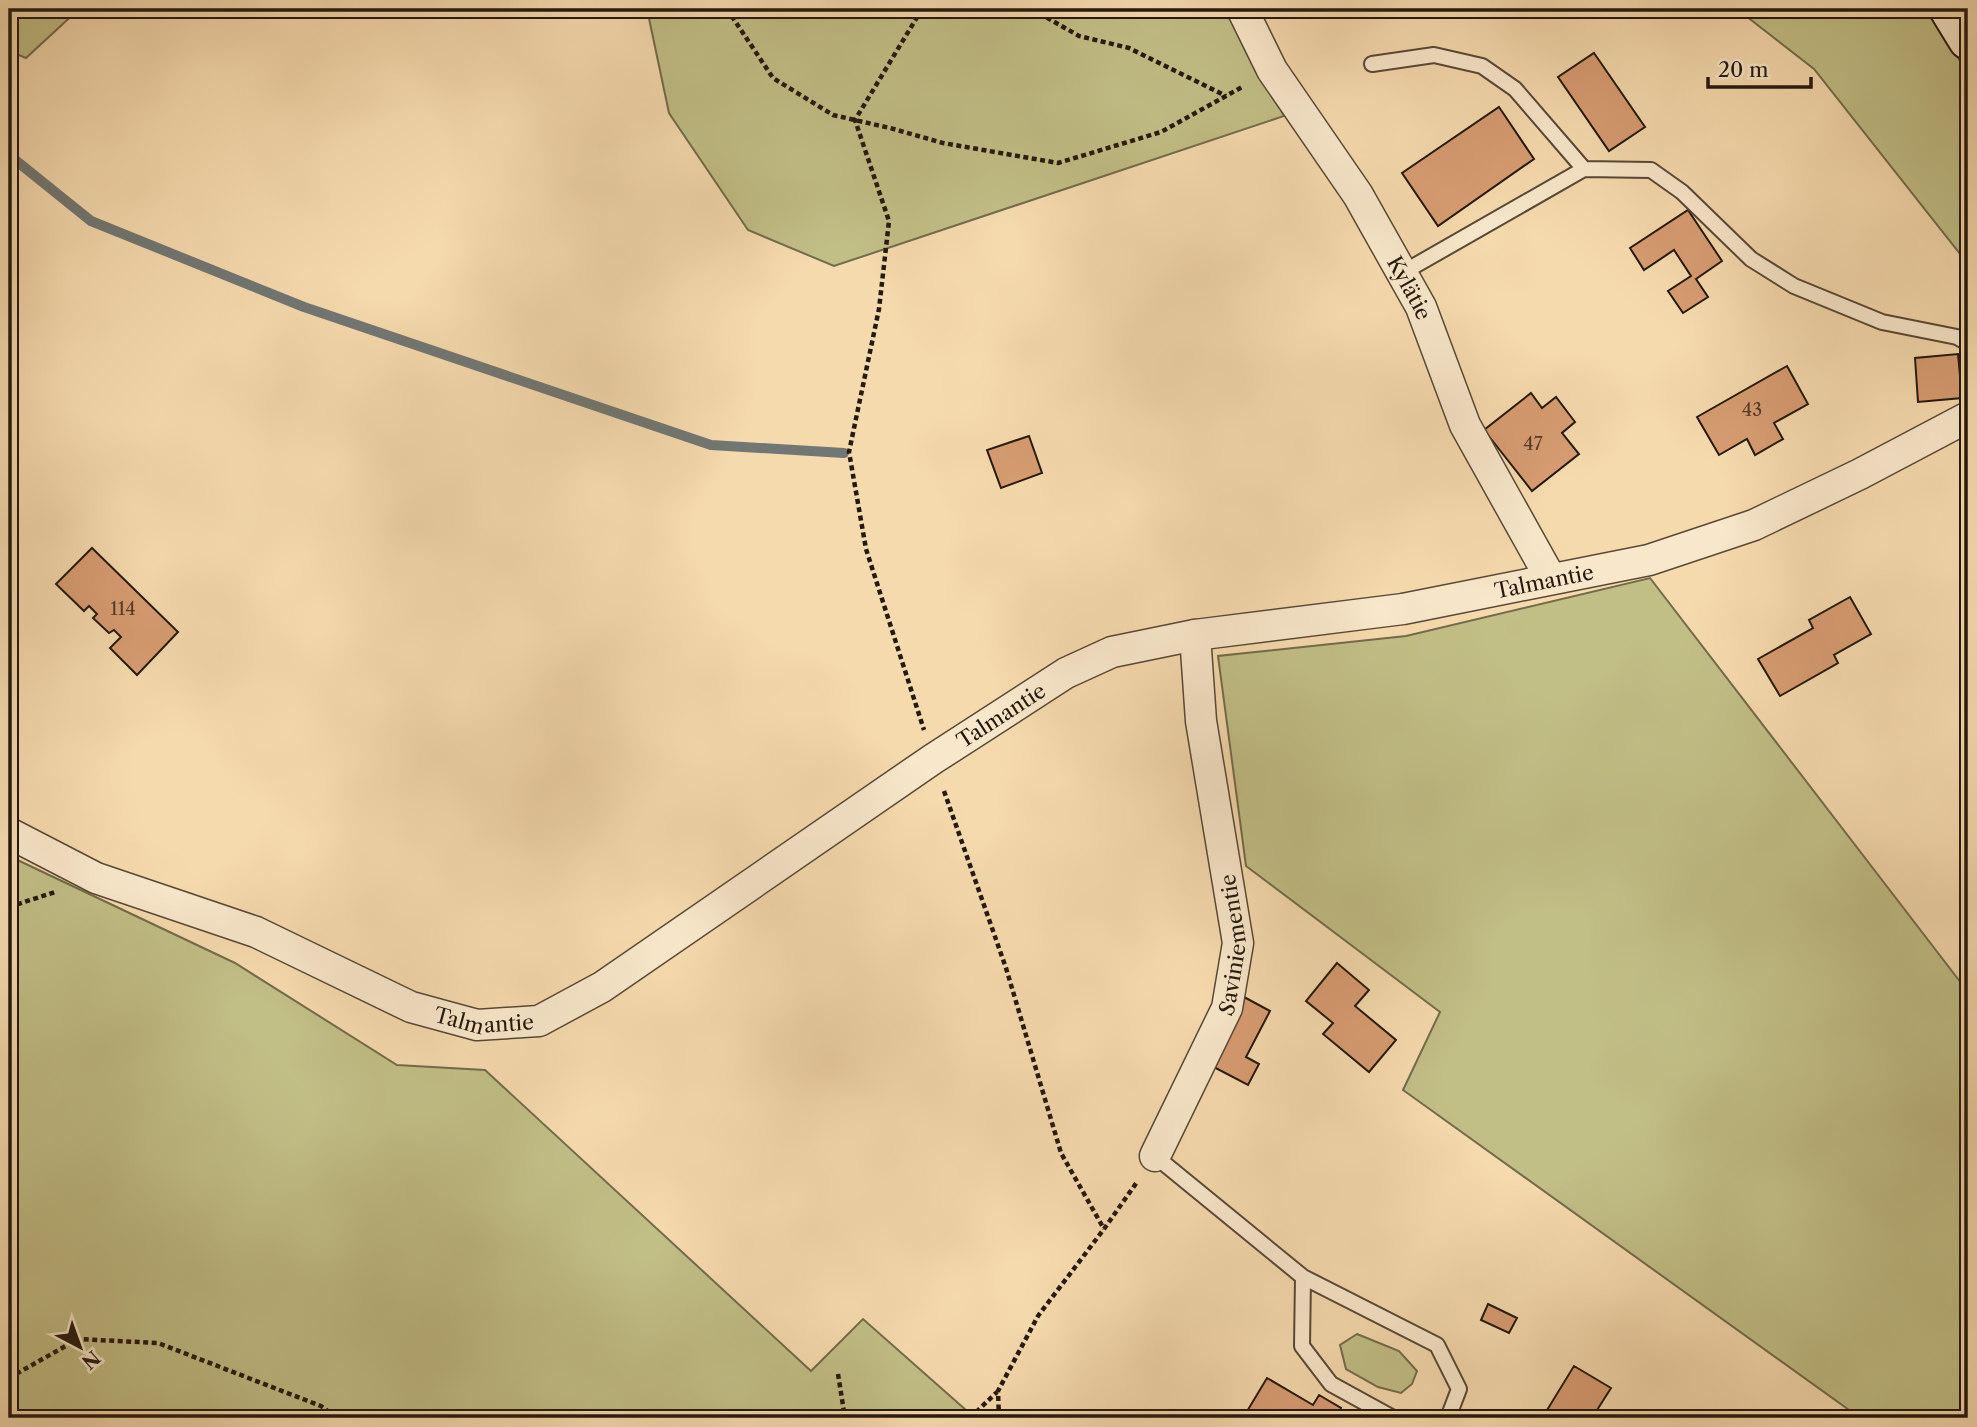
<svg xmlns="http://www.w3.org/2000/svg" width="1977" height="1427" font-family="'Libre Caslon Text',serif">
<rect width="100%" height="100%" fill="#f5daae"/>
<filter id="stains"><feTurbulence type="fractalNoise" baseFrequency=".00286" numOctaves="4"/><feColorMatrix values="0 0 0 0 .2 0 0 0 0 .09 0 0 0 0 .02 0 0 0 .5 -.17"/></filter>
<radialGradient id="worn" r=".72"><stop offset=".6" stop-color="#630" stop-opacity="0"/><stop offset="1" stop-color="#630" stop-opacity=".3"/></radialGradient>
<path fill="#c1be86" stroke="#736b4a" stroke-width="2" d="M 9,9 L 79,9 L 26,58 L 9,51 Z
M 647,9 L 1233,9 L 1284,116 L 834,266 L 748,230 L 669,113 Z
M 1737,9 L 1928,9 L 1968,74 L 1968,264 L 1814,69 Z
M 1650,578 L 1968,992 L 1968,1418 L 1843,1418 L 1849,1410 L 1403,1090 L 1440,1012 L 1246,866 L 1218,656 L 1406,636 Z
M 9,856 L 235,963 L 397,1065 L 485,1070 L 811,1371 L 863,1319 L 975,1418 L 9,1418 Z
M 1357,1334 L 1399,1351 L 1417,1371 L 1412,1384 L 1401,1393 L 1378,1387 L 1346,1369 L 1340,1345 Z"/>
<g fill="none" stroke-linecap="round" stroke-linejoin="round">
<path stroke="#717773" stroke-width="10" d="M 9,155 L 91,221 L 304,307 L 711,445 L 844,453"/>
</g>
<path fill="#d79c72" stroke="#25180d" stroke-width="2" d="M 1594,53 L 1645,127 L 1609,151 L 1558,77 Z
M 1499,107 L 1534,159 L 1438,226 L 1402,173 Z
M 1688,210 L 1722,261 L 1696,279 L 1708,297 L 1683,313 L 1668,291 L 1691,276 L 1674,250 L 1644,270 L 1630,248 Z
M 1958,354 L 1962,398 L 1918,402 L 1915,358 Z
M 1787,366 L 1808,404 L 1774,423 L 1783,439 L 1755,455 L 1747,439 L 1719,455 L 1697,417 Z
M 1531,393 L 1542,408 L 1556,397 L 1575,422 L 1562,433 L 1579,454 L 1532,491 L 1484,430 Z
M 1029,436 L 1042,473 L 1001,488 L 987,450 Z
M 92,548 L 178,632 L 137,675 L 110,648 L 121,637 L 114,630 L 109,633 L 93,618 L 97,614 L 89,606 L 84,611 L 56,584 Z
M 1850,597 L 1871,634 L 1834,655 L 1838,663 L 1780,696 L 1758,659 L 1813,628 L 1809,620 Z
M 1337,963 L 1369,990 L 1355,1006 L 1396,1040 L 1369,1072 L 1323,1034 L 1333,1023 L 1306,1001 Z
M 1244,997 L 1270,1011 L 1246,1057 L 1259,1064 L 1248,1085 L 1208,1064 Z
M 1488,1304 L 1517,1318 L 1509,1333 L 1481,1320 Z
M 1574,1366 L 1611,1388 L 1592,1418 L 1550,1418 L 1544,1415 Z
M 1267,1378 L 1313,1405 L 1319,1395 L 1341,1408 L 1336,1418 L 1243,1418 Z"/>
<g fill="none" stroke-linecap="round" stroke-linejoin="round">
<g stroke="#594835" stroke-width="18">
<path id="lane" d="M 1372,64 L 1434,55 L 1482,66 L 1515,89 L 1584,169
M 1402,273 L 1584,169 L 1651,170 L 1682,192 L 1751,259 L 1794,286 L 1882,322 L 1957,337 L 1968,343
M 1155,1156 L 1303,1277 L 1437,1345 L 1459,1389 L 1448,1418
M 1303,1277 L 1302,1346 L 1331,1384 L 1393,1418"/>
</g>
<g stroke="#594835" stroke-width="33">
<g id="street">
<path id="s1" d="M 1242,9 L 1272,70 L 1358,195 L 1421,307 L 1465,425 L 1551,579"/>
<path id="s2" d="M 9,833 L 96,878 L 256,932 L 411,1007 L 477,1025 L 539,1021 L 602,987 L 933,759 L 1066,673 L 1112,652 L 1195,635 L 1403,609 L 1649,560 L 1754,525 L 1860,474 L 1968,417"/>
<path id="s3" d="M 1155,1156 L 1227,1008 L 1238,943 L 1201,721 L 1195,635"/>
</g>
</g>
<g stroke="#25180d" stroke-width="42">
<path id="secondary" d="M 1949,9 L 1968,40"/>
</g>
<path stroke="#25180d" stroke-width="4.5" stroke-dasharray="5 3.5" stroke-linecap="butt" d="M 727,9 L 773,78 L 833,115 L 890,128 L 943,143 L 1058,163 L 1161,132 L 1244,86
M 922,9 L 855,120 L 889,221 L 879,309 L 849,452 L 866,549 L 924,730
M 1032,9 L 1079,36 L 1129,48 L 1226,96
M 944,791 L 1006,968 L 1061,1153 L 1104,1229
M 9,907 L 55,892
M 838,1374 L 845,1418
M 9,1378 L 78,1339 L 158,1343 L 321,1406 L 337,1418
M 970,1418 L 997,1392
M 999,1418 L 998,1391 L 1038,1316 L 1104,1229 L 1137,1182"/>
<use href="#lane" stroke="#f8e7ca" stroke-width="14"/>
<use href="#street" stroke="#f8e7ca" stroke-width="30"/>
<use href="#secondary" stroke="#f8e7ca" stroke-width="38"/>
</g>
<g text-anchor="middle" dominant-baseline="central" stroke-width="7" stroke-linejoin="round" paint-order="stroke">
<g font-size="18" fill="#523926">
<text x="1752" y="410">43</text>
<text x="1533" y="444">47</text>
<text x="123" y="609">114</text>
</g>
<g font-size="21" fill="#25180d" stroke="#f8e7ca">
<text stroke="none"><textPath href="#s1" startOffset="326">Kylätie</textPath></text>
<text stroke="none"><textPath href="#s2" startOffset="1690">Talmantie</textPath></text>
<text stroke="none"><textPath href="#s2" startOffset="1124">Talmantie</textPath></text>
<text stroke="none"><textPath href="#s3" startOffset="229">Saviniementie</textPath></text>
<text stroke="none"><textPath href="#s2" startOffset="514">Talmantie</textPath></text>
</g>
</g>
<rect width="1977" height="1427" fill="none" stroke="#f5daae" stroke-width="35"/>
<rect x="10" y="10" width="1956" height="1406" fill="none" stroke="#25180d" stroke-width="3.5"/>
<rect x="18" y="18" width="1942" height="1392" fill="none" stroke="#25180d" stroke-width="2"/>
<g transform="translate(80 1347) rotate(139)" stroke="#f8e7ca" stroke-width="5" paint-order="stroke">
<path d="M0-5L12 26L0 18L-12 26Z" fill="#25180d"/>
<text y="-10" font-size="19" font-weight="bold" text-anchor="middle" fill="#25180d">N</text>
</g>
<path d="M1708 77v10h103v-10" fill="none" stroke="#25180d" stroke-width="3.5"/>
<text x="1718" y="77" font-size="21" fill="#25180d" stroke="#f8e7ca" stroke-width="5" paint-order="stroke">20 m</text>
<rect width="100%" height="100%" filter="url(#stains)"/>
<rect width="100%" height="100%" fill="url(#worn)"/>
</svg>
